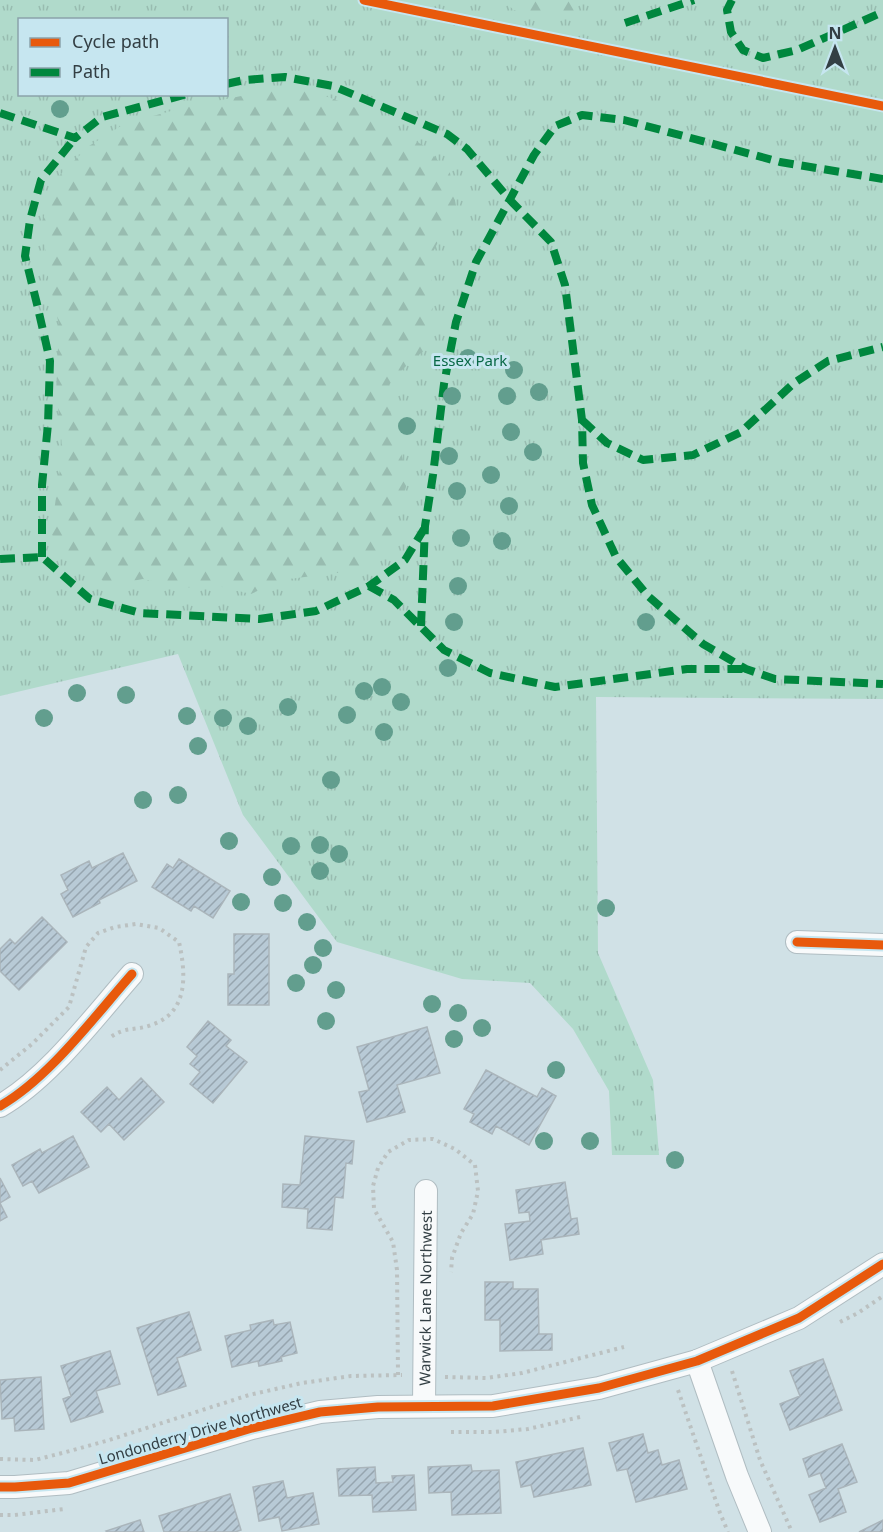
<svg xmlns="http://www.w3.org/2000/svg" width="883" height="1532" font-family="'Noto Sans',sans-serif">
<defs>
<pattern id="grass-tufts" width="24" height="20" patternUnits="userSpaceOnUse" patternTransform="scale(1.5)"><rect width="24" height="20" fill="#b0dacb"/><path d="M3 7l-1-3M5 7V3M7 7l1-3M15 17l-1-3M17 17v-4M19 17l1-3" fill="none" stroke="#98bcb0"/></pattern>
<pattern id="forest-firs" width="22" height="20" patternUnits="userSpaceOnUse" patternTransform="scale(1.5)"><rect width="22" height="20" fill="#b0dacb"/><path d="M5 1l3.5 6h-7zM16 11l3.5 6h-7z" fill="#98bcb0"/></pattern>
<pattern id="building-hatch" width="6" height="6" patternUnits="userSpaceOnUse" patternTransform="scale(1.5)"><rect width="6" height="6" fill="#b8cad6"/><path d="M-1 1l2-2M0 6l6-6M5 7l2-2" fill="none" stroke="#96a5af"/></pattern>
</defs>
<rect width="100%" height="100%" fill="#d0e1e6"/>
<path fill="url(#grass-tufts)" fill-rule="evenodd" d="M 0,0 L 883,0 L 883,699 L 596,697 L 598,953 L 653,1080 L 659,1155 L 612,1155 L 609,1091 L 573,1029 L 530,983 L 462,979 L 337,942 L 243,815 L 178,654 L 0,696 ZM 20,20 L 226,20 L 226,94 L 20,94 Z"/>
<path fill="url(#forest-firs)" d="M 502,0 L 583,0 L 569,18 L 514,10 Z
M 276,89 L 309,90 L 352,106 L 394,128 L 424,146 L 450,173 L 456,206 L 430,258 L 433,305 L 428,347 L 405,367 L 385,389 L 408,480 L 392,535 L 360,570 L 281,580 L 251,594 L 214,585 L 183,588 L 143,579 L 110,585 L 67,560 L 51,533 L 62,455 L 61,429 L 56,394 L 59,325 L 48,276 L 42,222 L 56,179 L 89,146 L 124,124 L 182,108 Z"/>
<path fill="url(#building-hatch)" stroke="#aab5bb" stroke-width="1.5" d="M 123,853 L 137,881 L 99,900 L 100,903 L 73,917 L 61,894 L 68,890 L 61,875 L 89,861 L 92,868 Z
M 179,859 L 230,891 L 213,918 L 194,906 L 191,911 L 152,887 L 167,864 L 173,868 Z
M 42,917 L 67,942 L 19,990 L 0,971 L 0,949 L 10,939 L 15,944 Z
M 234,934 L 269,934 L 269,1005 L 228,1005 L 228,974 L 234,974 Z
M 208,1021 L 231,1040 L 226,1046 L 247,1062 L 213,1103 L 190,1084 L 200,1072 L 190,1064 L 197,1056 L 187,1047 Z
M 427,1027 L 440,1073 L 397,1085 L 405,1112 L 367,1122 L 359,1092 L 369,1090 L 357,1047 Z
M 486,1070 L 537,1097 L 542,1088 L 556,1096 L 529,1145 L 496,1126 L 492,1134 L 470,1122 L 474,1114 L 464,1109 Z
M 141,1078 L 164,1102 L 124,1140 L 109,1124 L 101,1132 L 81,1112 L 107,1087 L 119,1100 Z
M 73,1136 L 89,1167 L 39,1193 L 32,1181 L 23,1186 L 12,1165 L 40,1149 L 42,1153 Z
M 305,1136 L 354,1141 L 352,1164 L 346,1163 L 343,1198 L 335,1197 L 332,1230 L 307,1228 L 308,1209 L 282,1207 L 283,1184 L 300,1185 Z
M 0,1178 L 10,1197 L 0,1203 Z
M 565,1182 L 571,1219 L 577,1218 L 579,1234 L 541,1240 L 543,1254 L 510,1260 L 505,1224 L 530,1221 L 529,1212 L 519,1213 L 516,1190 Z
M 0,1203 L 7,1217 L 0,1221 Z
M 485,1282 L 513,1282 L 513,1289 L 538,1289 L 539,1334 L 552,1334 L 552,1350 L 500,1351 L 500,1320 L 485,1320 Z
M 189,1312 L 201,1350 L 177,1358 L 186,1386 L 158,1395 L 137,1328 Z
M 273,1320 L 274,1325 L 290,1322 L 297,1353 L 281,1357 L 282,1361 L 259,1366 L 258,1361 L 232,1367 L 225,1336 L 251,1330 L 250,1325 Z
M 110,1351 L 120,1384 L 96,1391 L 103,1412 L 71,1422 L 63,1399 L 71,1396 L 61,1366 Z
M 823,1359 L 842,1410 L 790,1430 L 780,1404 L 800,1396 L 790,1371 Z
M 41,1377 L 44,1429 L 15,1431 L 14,1418 L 2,1419 L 0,1380 Z
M 643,1434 L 648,1453 L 658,1450 L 662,1465 L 679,1460 L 687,1489 L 636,1502 L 627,1469 L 617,1471 L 609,1443 Z
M 842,1444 L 857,1482 L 838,1489 L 846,1512 L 820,1522 L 809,1495 L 826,1488 L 820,1473 L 809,1477 L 803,1459 Z
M 583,1448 L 591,1485 L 534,1497 L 531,1485 L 521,1487 L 516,1462 Z
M 471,1465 L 472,1471 L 499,1470 L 501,1513 L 452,1515 L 451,1492 L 429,1493 L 428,1467 Z
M 375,1467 L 376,1483 L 393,1482 L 392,1476 L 414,1475 L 416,1510 L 373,1512 L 372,1495 L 339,1496 L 337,1469 Z
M 283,1481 L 287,1498 L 313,1493 L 319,1524 L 282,1531 L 279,1517 L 259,1521 L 253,1487 Z
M 230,1494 L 241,1530 L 235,1532 L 164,1532 L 159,1516 Z
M 140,1520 L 144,1532 L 107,1532 L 106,1531 Z
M 883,1520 L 883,1532 L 859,1532 Z"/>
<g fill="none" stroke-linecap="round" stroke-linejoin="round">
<g stroke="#b0bdc2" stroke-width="24">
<g id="minor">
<path d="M 797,942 L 883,945"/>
<path d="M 0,1106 C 49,1078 94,1017 132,974"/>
<path d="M 697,1361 L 737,1476 L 760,1532"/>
<path id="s1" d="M 424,1406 L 426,1191"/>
<path d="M 0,1487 L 15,1487 L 69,1483 L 252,1428 L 320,1412 L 378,1407 L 493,1406 L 599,1388 L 697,1361 L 799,1318 L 883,1264"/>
</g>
</g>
<path stroke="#bbc1c1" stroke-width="4" stroke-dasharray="3 4.5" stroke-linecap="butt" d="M 0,1070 L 32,1044 L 69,1007 L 86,947 L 98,933 L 115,927 L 136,924 L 159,928 L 179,942 C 186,974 189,1013 151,1025 C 136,1031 126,1026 111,1037
M 840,1322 L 858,1313 L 883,1296
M 732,1371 L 760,1460 L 792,1532
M 398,1375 L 397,1270 L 393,1242 L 374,1209 L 373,1186 L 378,1168 L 388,1152 L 409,1140 L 433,1139 L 455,1149 L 475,1165 L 478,1191 L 473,1214 L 461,1233 L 452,1258 L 451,1272
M 445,1377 L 486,1378 L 522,1373 L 624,1347
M 678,1390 L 720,1513 L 728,1532
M 451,1432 L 494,1432 L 528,1429 L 580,1417
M 0,1459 L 35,1460 L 66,1452 L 106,1441 L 249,1395 L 302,1383 L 351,1376 L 402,1375
M 0,1515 L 15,1515 L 64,1509"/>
<use href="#minor" stroke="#f8fafb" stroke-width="22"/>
<path stroke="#00873e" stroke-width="8" stroke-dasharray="15 8" stroke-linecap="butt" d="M 732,0 L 727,10 L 731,32 L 743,50 L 763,58 L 797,50 L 883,12
M 625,23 L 694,0
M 226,84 L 244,80 L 285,77 L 333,86 L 447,134 L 467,149 L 510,200 L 551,242 L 565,285 L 582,420 L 583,463 L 592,505 L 616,557 L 648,596 L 703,644 L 746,669 L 775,679 L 883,684
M 0,113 L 75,138 L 102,117 L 187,94
M 582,420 L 607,443 L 643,460 L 693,455 L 741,432 L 794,383 L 828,361 L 883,347
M 42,557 L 42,485 L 48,424 L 50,361 L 37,304 L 25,256 L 30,220 L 41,180 L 75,138
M 0,559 L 42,557 L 90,599 L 140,613 L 259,619 L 316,611 L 369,586 L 405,560 L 424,529
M 369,586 L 394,600 L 444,650 L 490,673 L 555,687 L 687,669 L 745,669
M 421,626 L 425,526 L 433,475 L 444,384 L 456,322 L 476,262 L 534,155 L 555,126 L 582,115 L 624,120 L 780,162 L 883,179"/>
<g stroke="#c6e6f0" stroke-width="13">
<path id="cycleway" d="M 364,0 L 883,106
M 797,942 L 883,945
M 0,1106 C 49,1078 94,1017 132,974
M 0,1487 L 15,1487 L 69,1483 L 252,1428 L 320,1412 L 378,1407 L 493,1406 L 599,1388 L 697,1361 L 799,1318 L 883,1264"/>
</g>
<use href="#cycleway" stroke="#e8590c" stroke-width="9"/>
</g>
<g fill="#629e8e">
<circle cx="60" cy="109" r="9"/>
<circle cx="468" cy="358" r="9"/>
<circle cx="514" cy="370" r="9"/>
<circle cx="539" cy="392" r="9"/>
<circle cx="452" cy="396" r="9"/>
<circle cx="507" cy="396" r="9"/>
<circle cx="407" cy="426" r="9"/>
<circle cx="511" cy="432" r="9"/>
<circle cx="533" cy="452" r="9"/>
<circle cx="449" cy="456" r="9"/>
<circle cx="491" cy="475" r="9"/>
<circle cx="457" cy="491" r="9"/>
<circle cx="509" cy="506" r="9"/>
<circle cx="461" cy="538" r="9"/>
<circle cx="502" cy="541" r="9"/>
<circle cx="458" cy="586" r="9"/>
<circle cx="454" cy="622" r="9"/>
<circle cx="646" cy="622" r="9"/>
<circle cx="448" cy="668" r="9"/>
<circle cx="382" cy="687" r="9"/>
<circle cx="364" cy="691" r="9"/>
<circle cx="77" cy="693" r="9"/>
<circle cx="126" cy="695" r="9"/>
<circle cx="401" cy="702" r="9"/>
<circle cx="288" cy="707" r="9"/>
<circle cx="347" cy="715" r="9"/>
<circle cx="187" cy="716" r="9"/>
<circle cx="44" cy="718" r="9"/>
<circle cx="223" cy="718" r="9"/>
<circle cx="248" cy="726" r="9"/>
<circle cx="384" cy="732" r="9"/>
<circle cx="198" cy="746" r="9"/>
<circle cx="331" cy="780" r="9"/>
<circle cx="178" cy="795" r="9"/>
<circle cx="143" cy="800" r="9"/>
<circle cx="229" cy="841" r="9"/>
<circle cx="320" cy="845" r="9"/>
<circle cx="291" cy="846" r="9"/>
<circle cx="339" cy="854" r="9"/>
<circle cx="320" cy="871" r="9"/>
<circle cx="272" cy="877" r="9"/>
<circle cx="241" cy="902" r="9"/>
<circle cx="283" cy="903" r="9"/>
<circle cx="606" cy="908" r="9"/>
<circle cx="307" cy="922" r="9"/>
<circle cx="323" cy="948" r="9"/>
<circle cx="313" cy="965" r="9"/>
<circle cx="296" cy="983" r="9"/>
<circle cx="336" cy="990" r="9"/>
<circle cx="432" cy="1004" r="9"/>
<circle cx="458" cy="1013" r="9"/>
<circle cx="326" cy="1021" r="9"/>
<circle cx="482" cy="1028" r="9"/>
<circle cx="454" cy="1039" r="9"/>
<circle cx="556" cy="1070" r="9"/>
<circle cx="544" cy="1141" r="9"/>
<circle cx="590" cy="1141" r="9"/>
<circle cx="675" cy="1160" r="9"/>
</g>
<g text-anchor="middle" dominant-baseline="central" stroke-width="6" stroke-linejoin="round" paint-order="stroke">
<g font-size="15" fill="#086846" stroke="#c6e6f0">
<text x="470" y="360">Essex Park</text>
</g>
<g font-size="15" fill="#333f44" stroke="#c6e6f0">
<text stroke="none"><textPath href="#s1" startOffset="108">Warwick Lane Northwest</textPath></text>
<text transform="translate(200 1430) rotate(-16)">Londonderry Drive Northwest</text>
</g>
</g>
<rect x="18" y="18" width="210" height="78" fill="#c6e6f0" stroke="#8ba3ab" stroke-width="1.5"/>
<rect x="30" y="38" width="30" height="9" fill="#e8590c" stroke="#8ba3ab" stroke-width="1.5"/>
<text x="72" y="48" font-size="18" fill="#333f44">Cycle path</text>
<rect x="30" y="68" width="30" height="9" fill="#00873e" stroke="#8ba3ab" stroke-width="1.5"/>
<text x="72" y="78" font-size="18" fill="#333f44">Path</text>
<g transform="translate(835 48)" stroke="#c6e6f0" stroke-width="4.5" paint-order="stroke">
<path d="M0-4.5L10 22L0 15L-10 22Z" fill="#333f44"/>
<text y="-9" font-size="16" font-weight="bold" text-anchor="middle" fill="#333f44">N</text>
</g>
</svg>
